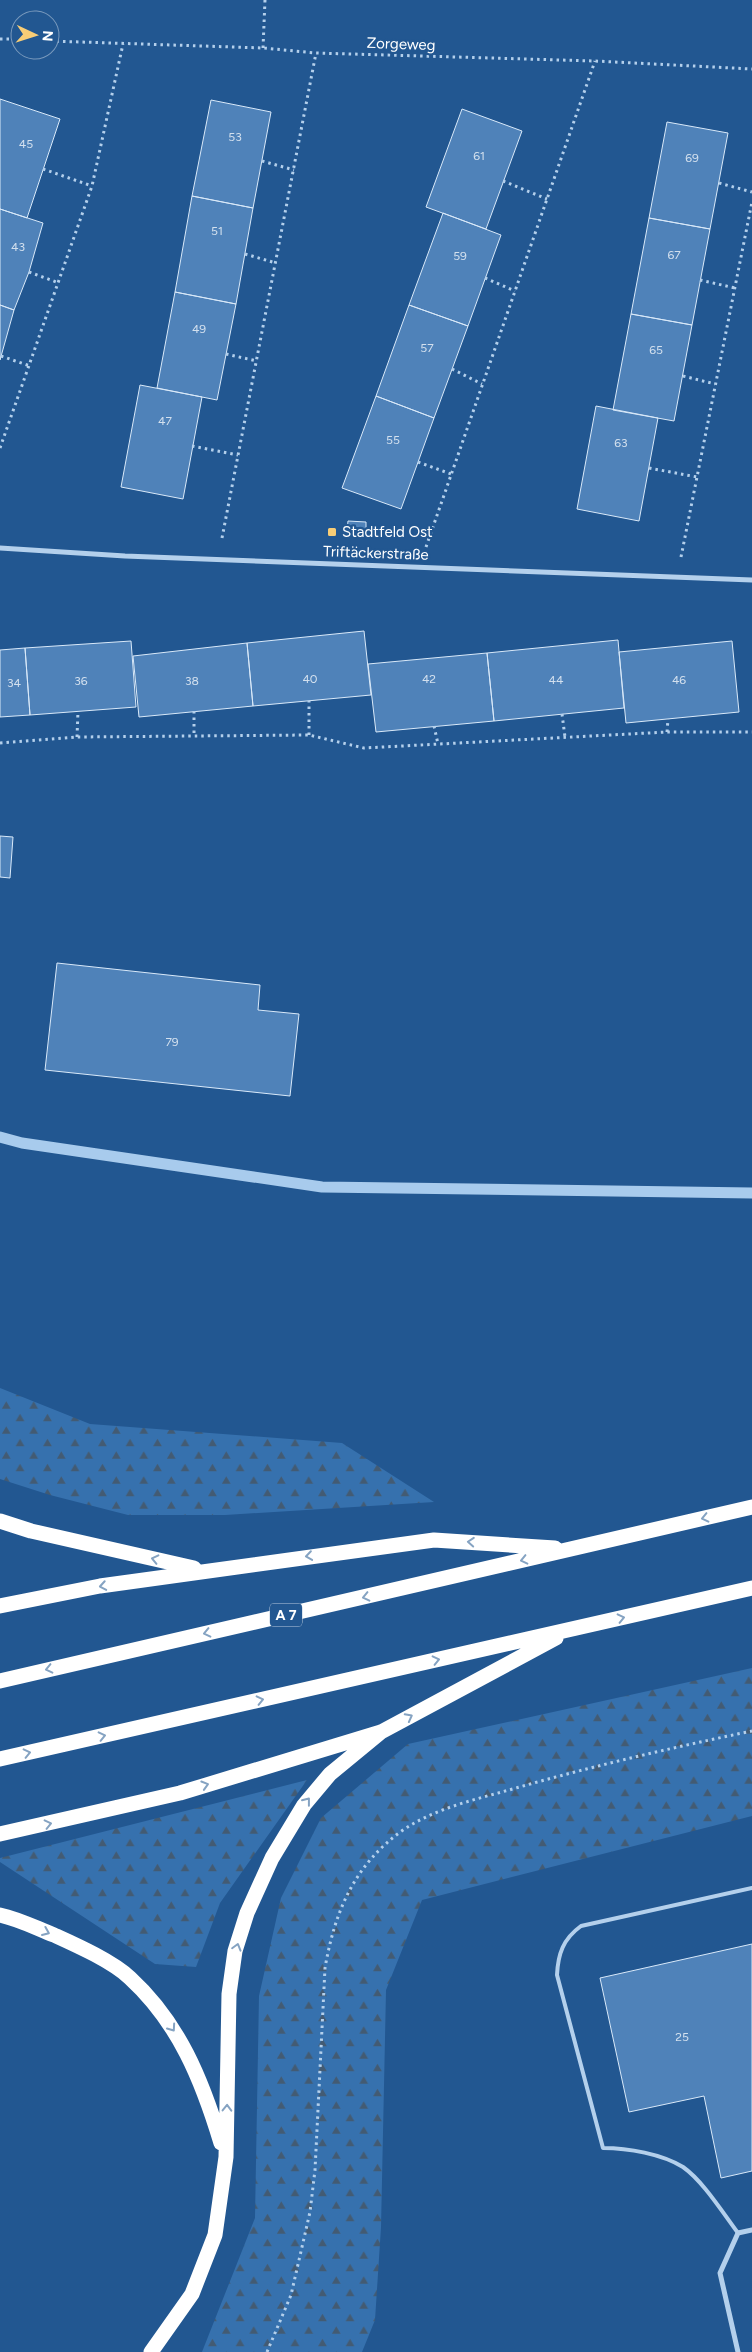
<svg xmlns="http://www.w3.org/2000/svg" width="752" height="2352" font-family="Figtree,sans-serif">
<defs>
<pattern id="forest-firs" width="22" height="20" patternUnits="userSpaceOnUse" patternTransform="scale(1.25)"><rect width="22" height="20" fill="#3671ae"/><path d="M5 1l3.5 6h-7zM16 11l3.5 6h-7z" fill="#435b73"/></pattern>
</defs>
<rect width="100%" height="100%" fill="#225791"/>
<path fill="url(#forest-firs)" d="M 0,1388 L 90,1424 L 342,1443 L 434,1502 L 225,1515 L 128,1515 L 50,1495 L 0,1479 Z
M 752,1668 L 752,1816 L 422,1900 L 386,1990 L 381,2227 L 375,2320 L 362,2352 L 202,2352 L 255,2218 L 259,1996 L 281,1898 L 321,1818 L 408,1744 Z
M 307,1780 L 220,1903 L 196,1967 L 155,1964 L 0,1862 L 0,1858 Z"/>
<g fill="none" stroke-linecap="round" stroke-linejoin="round">
<path stroke="#a8cbed" stroke-width="11" d="M 0,1137 L 22,1143 L 322,1187 L 752,1193"/>
</g>
<path fill="#4f82b9" stroke="#d9e9f9" d="M 0,99 L 60,119 L 27,218 L 0,209 Z
M 211,100 L 271,112 L 253,208 L 192,196 Z
M 462,109 L 522,131 L 486,229 L 426,207 Z
M 667,122 L 728,133 L 710,229 L 649,218 Z
M 192,196 L 253,208 L 236,304 L 175,292 Z
M 0,209 L 43,223 L 29,272 L 14,310 L 0,305 Z
M 443,213 L 501,235 L 468,326 L 409,305 Z
M 649,218 L 710,229 L 692,325 L 631,314 Z
M 175,292 L 236,304 L 217,400 L 157,388 Z
M 0,305 L 14,310 L 0,360 Z
M 409,305 L 468,326 L 434,418 L 376,396 Z
M 631,314 L 692,325 L 674,421 L 613,410 Z
M 140,385 L 202,397 L 183,499 L 121,487 Z
M 376,396 L 434,418 L 401,509 L 342,488 Z
M 596,406 L 658,418 L 639,521 L 577,509 Z
M 348,521 L 366,522 L 366,531 L 347,530 Z
M 364,631 L 371,695 L 253,706 L 247,643 Z
M 618,640 L 624,708 L 494,721 L 487,653 Z
M 131,641 L 136,707 L 30,715 L 25,648 Z
M 732,641 L 739,712 L 626,723 L 619,652 Z
M 247,643 L 253,706 L 139,717 L 133,656 Z
M 25,648 L 30,715 L 0,717 L 0,650 Z
M 487,653 L 494,721 L 376,732 L 368,664 Z
M 0,836 L 13,837 L 10,878 L 0,877 Z
M 57,963 L 260,985 L 258,1010 L 299,1014 L 290,1096 L 45,1070 Z
M 752,1944 L 752,2171 L 721,2178 L 704,2096 L 629,2112 L 600,1978 Z"/>
<g fill="none" stroke-linecap="round" stroke-linejoin="round">
<path stroke="#b4d0ec" stroke-width="3" stroke-dasharray="2.5 4" stroke-linecap="butt" d="M 0,39 L 20,39
M 50,41 L 263,48 L 316,53 L 595,61 L 752,69
M 263,48 L 265,0
M 262,161 L 294,170
M 43,169 L 92,186
M 503,181 L 547,199
M 719,183 L 752,192
M 245,254 L 276,263
M 29,272 L 59,283
M 485,278 L 515,291
M 700,280 L 735,288
M 226,354 L 257,361
M 1,356 L 30,366
M 452,369 L 482,384
M 683,376 L 715,384
M 192,446 L 238,455
M 0,448 L 92,186 L 123,44
M 418,462 L 451,474
M 649,468 L 697,477
M 222,538 L 316,53
M 426,547 L 595,61
M 681,557 L 752,202
M 194,711 L 194,736
M 562,714 L 565,737
M 434,726 L 438,744
M 667,732 L 668,719
M 309,735 L 309,701
M 77,737 L 78,711
M 0,743 L 77,737 L 309,735 L 364,748 L 667,732 L 752,732
M 267,2352 L 291,2295 L 310,2212 L 315,2170 L 325,1968 C 335,1911 354,1865 403,1830 C 434,1809 473,1800 509,1790 C 589,1767 670,1748 752,1731"/>
<path stroke="#b4d0ec" stroke-width="4" d="M 738,2233 C 723,2213 703,2181 683,2167 C 662,2154 628,2148 603,2148 L 557,1975 C 558,1954 563,1939 581,1926 L 752,1888"/>
<path stroke="#b4d0ec" stroke-width="5" d="M 0,548 L 125,556 L 752,580
M 738,2352 L 720,2273 L 738,2233 L 752,2230"/>
<path stroke="#fff" stroke-width="15" d="M 0,1521 L 31,1531 L 194,1568
M 0,1606 L 100,1586 L 434,1540 L 555,1548
M 0,1681 L 752,1507
M 0,1759 L 752,1588
M 0,1834 L 180,1793 L 381,1732 L 556,1638
M 0,1915 C 19,1919 36,1928 54,1935 C 76,1945 112,1961 130,1978 C 179,2023 202,2080 221,2143
M 151,2352 L 192,2294 L 215,2235 L 226,2157 L 229,1994 L 235,1951 L 247,1913 L 272,1858 L 304,1805 L 330,1774 L 381,1732"/>
</g>
<defs><path id="oneway-chevron" d="M-2-3.5L2.5 0L-2 3.5" fill="none" stroke-width="1.6" stroke-linecap="round" stroke-linejoin="round" transform="scale(1.25)"/></defs>
<g stroke="#85a3c2">
<use href="#oneway-chevron" transform="translate(705 1518) rotate(167)"/>
<use href="#oneway-chevron" transform="translate(471 1542) rotate(-176)"/>
<use href="#oneway-chevron" transform="translate(309 1556) rotate(172)"/>
<use href="#oneway-chevron" transform="translate(155 1559) rotate(-167)"/>
<use href="#oneway-chevron" transform="translate(524 1560) rotate(167)"/>
<use href="#oneway-chevron" transform="translate(103 1586) rotate(170)"/>
<use href="#oneway-chevron" transform="translate(366 1597) rotate(167)"/>
<use href="#oneway-chevron" transform="translate(621 1618) rotate(-13)"/>
<use href="#oneway-chevron" transform="translate(207 1633) rotate(167)"/>
<use href="#oneway-chevron" transform="translate(436 1660) rotate(-13)"/>
<use href="#oneway-chevron" transform="translate(49 1669) rotate(167)"/>
<use href="#oneway-chevron" transform="translate(260 1700) rotate(-13)"/>
<use href="#oneway-chevron" transform="translate(409 1717) rotate(-28)"/>
<use href="#oneway-chevron" transform="translate(102 1736) rotate(-13)"/>
<use href="#oneway-chevron" transform="translate(27 1753) rotate(-13)"/>
<use href="#oneway-chevron" transform="translate(205 1785) rotate(-17)"/>
<use href="#oneway-chevron" transform="translate(307 1801) rotate(-52)"/>
<use href="#oneway-chevron" transform="translate(48 1824) rotate(-13)"/>
<use href="#oneway-chevron" transform="translate(46 1932) rotate(23)"/>
<use href="#oneway-chevron" transform="translate(237 1947) rotate(-74)"/>
<use href="#oneway-chevron" transform="translate(172 2028) rotate(55)"/>
<use href="#oneway-chevron" transform="translate(227 2108) rotate(-89)"/>
</g>
<rect fill="#f8cd76" stroke="#225791" stroke-width="2" x="327" y="527" width="10" height="10" rx="2.5"/>
<g text-anchor="middle" dominant-baseline="central" stroke-width="4.5" stroke-linejoin="round" paint-order="stroke">
<g font-size="12" fill="#d3e0ee">
<text x="235" y="137">53</text>
<text x="26" y="144">45</text>
<text x="479" y="156">61</text>
<text x="692" y="158">69</text>
<text x="217" y="231">51</text>
<text x="18" y="247">43</text>
<text x="674" y="255">67</text>
<text x="460" y="256">59</text>
<text x="199" y="329">49</text>
<text x="427" y="348">57</text>
<text x="656" y="350">65</text>
<text x="165" y="421">47</text>
<text x="393" y="440">55</text>
<text x="621" y="443">63</text>
<text x="310" y="679">40</text>
<text x="429" y="679">42</text>
<text x="556" y="680">44</text>
<text x="679" y="680">46</text>
<text x="81" y="681">36</text>
<text x="192" y="681">38</text>
<text x="14" y="683">34</text>
<text x="172" y="1042">79</text>
<text x="682" y="2037">25</text>
</g>
<rect fill="#225791" stroke="#bdcdde" stroke-width="1" x="270" y="1603.5" width="32" height="23" rx="4"/>
<g font-size="14" font-weight="bold" fill="#fff">
<text x="286" y="1615">A 7</text>
</g>
<g font-size="15" fill="#fff" stroke="#225791">
<text transform="translate(401 44) rotate(2)">Zorgeweg</text>
<text transform="translate(376 553) rotate(2)">Triftäckerstraße</text>
</g>
<g font-size="15" fill="#fff" stroke="#225791" text-anchor="start">
<text x="342" y="532">Stadtfeld Ost</text>
</g>
</g>
<g transform="translate(35 35) rotate(94)"><circle r="24" fill="#225791" stroke="#7a9abd"/>
<path d="M0-4L9 19L0 12L-9 19Z" fill="#f8cd76"/>
<text y="-8" font-size="14" font-weight="bold" text-anchor="middle" fill="#ffffff">N</text>
</g>
</svg>
